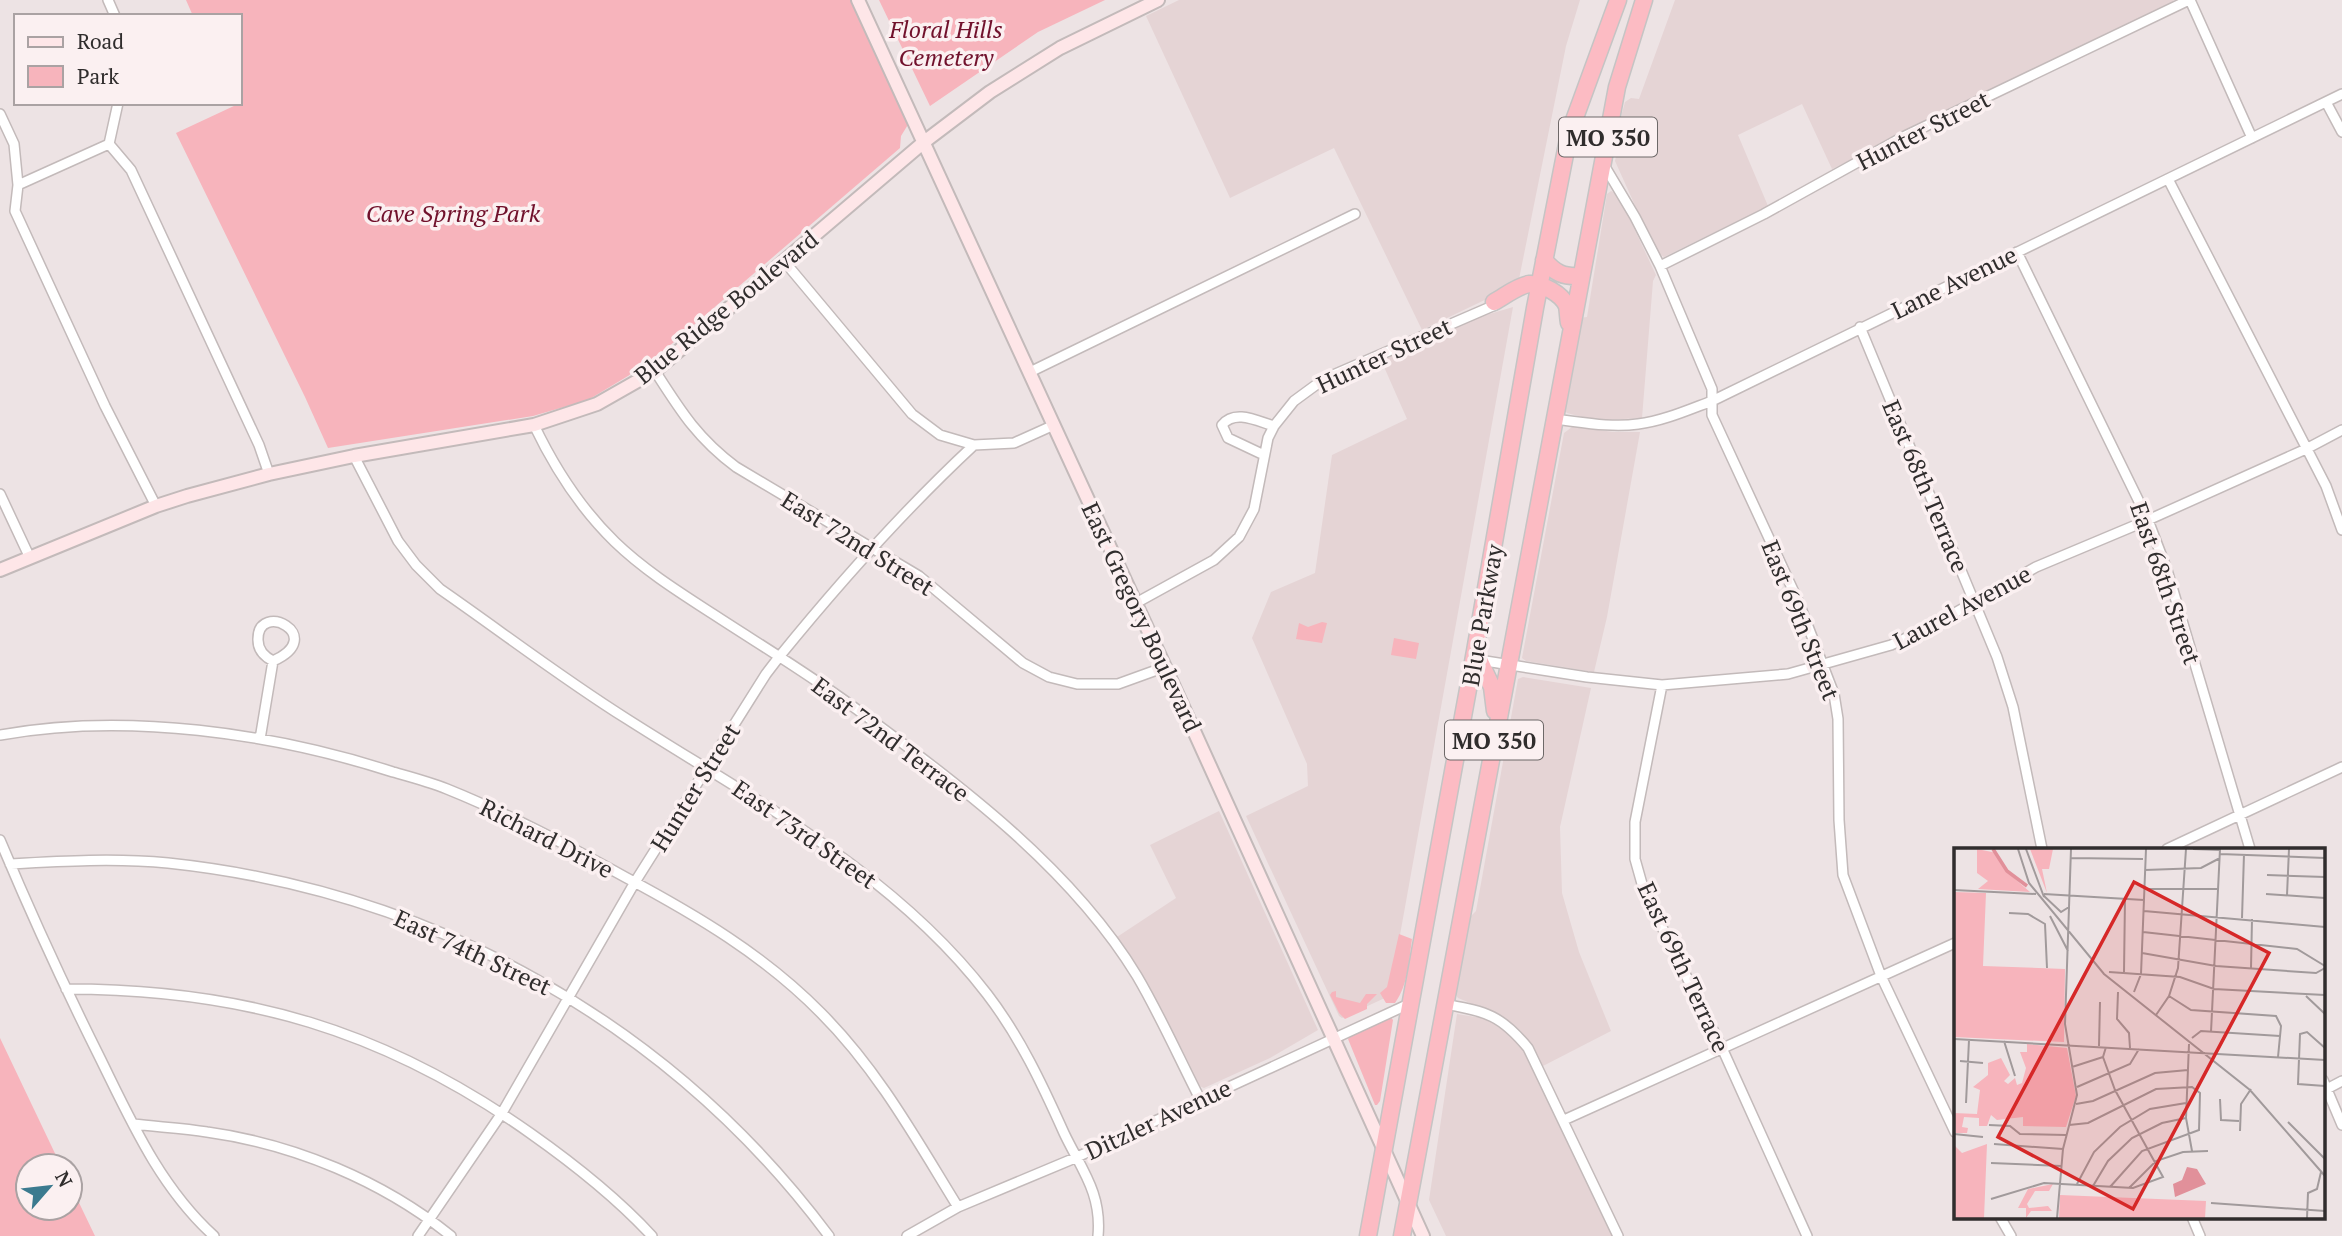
<svg xmlns="http://www.w3.org/2000/svg" width="2342" height="1236" font-family="'PT Serif',serif">
<rect width="100%" height="100%" fill="#ede3e4"/>
<path fill="#e5d4d5" d="M 1179,0 L 1580,0 L 1566,46 L 1518,284 L 1422,330 L 1334,148 L 1230,198 L 1146,16 Z
M 1675,0 L 2174,0 L 2168,7 L 1832,169 L 1802,104 L 1738,135 L 1768,206 L 1664,257 L 1656,252 L 1615,161 L 1622,128 L 1620,120 L 1625,102 L 1631,98 L 1639,99 Z
M 1611,191 L 1618,194 L 1656,275 L 1653,281 L 1642,418 L 1604,420 L 1586,418 L 1567,413 L 1564,410 L 1579,318 L 1587,317 L 1607,194 Z
M 1513,307 L 1389,996 L 1342,1018 L 1339,1016 L 1246,816 L 1308,786 L 1307,764 L 1252,638 L 1271,592 L 1315,573 L 1332,455 L 1407,419 L 1381,360 L 1473,319 Z
M 1572,427 L 1614,432 L 1640,432 L 1607,617 L 1594,672 L 1526,661 L 1522,658 L 1564,433 Z
M 1523,677 L 1591,688 L 1560,827 L 1562,893 L 1579,952 L 1611,1031 L 1543,1066 L 1520,1030 L 1499,1015 L 1458,998 L 1455,993 L 1468,919 L 1476,911 L 1518,679 Z
M 1219,811 L 1318,1030 L 1270,1058 L 1204,1088 L 1197,1085 L 1159,1007 L 1117,937 L 1176,898 L 1150,845 Z
M 1457,1014 L 1488,1019 L 1503,1027 L 1517,1040 L 1531,1060 L 1612,1236 L 1446,1236 L 1429,1200 Z"/>
<path fill="#f7b4bc" d="M 186,0 L 853,0 L 909,123 L 901,136 L 900,148 L 667,348 L 628,376 L 588,400 L 533,416 L 328,448 L 305,397 L 176,133 L 236,105 L 235,103 L 240,103 L 240,16 L 193,16 Z
M 879,0 L 1105,0 L 1038,32 L 930,106 Z
M 1322,622 L 1327,623 L 1322,643 L 1296,639 L 1299,623 L 1308,627 Z
M 1394,638 L 1419,643 L 1416,659 L 1391,655 Z
M 1399,934 L 1412,939 C 1409,961 1408,985 1395,1003 L 1386,1003 L 1380,993 L 1387,987 Z
M 1336,991 L 1336,997 L 1360,1003 L 1366,994 L 1377,994 L 1367,1004 L 1367,1009 L 1345,1019 L 1339,1013 L 1330,995 L 1332,992 Z
M 1390,1016 L 1393,1020 L 1380,1101 L 1377,1105 L 1375,1105 L 1348,1039 L 1353,1033 Z
M 0,1038 L 61,1166 L 28,1166 L 28,1208 L 70,1208 L 70,1184 L 95,1236 L 0,1236 Z"/>
<g fill="none" stroke-linecap="round" stroke-linejoin="round">
<g stroke="#c3baba" stroke-width="12">
<path id="minor" d="M 108,0 L 115,16
M 2190,0 L 2252,138
M 2326,102 L 2342,132
M 118,103 L 109,144 L 131,170 L 259,445 L 269,474
M 0,114 L 14,144 L 18,185 L 15,211 L 105,406 L 156,506
M 1604,165 L 1635,217 L 1660,266 L 1712,389 L 1712,415 L 1799,603 L 1834,694 L 1838,719 L 1839,820 L 1843,875 L 1881,976 L 1955,1132
M 2168,179 L 2326,486 L 2342,530
M 18,185 L 109,144
M 2017,252 L 2148,520 L 2167,570 L 2250,849
M 784,261 L 912,414 L 940,435 L 974,445
M 1660,266 L 1764,214 L 1903,137 L 2189,0
M 1860,327 L 1997,657 L 2013,707 L 2042,849
M 655,371 C 680,410 697,438 736,467 L 919,576 L 1023,663 L 1049,677 L 1077,684 L 1118,684 L 1165,667
M 1030,372 L 1355,214
M 1554,419 C 1581,422 1611,428 1638,424 C 1663,421 1688,410 1712,401 L 2342,94
M 534,425 C 555,469 580,508 615,542 C 644,570 679,592 713,614 C 762,646 812,676 859,711 C 959,784 1072,869 1137,976 C 1160,1015 1179,1058 1200,1099
M 1264,455 L 1228,438 L 1222,425 C 1235,409 1257,421 1274,426
M 354,456 L 398,541 L 416,565 L 440,589 C 502,632 563,679 627,719 C 754,800 894,873 987,994 C 1020,1037 1042,1084 1064,1133 C 1081,1169 1102,1193 1098,1236
M 0,494 L 30,558
M 1136,603 L 1214,560 L 1239,537 L 1254,509 L 1268,438 L 1274,426 L 1294,401 L 1324,379 L 1495,305
M 1479,660 L 1587,677 L 1662,685 L 1788,674 L 1891,645 L 1932,626 L 2036,567 L 2148,520 L 2306,449 L 2342,430
M 1662,685 L 1635,822 L 1635,859 L 1644,891 L 1722,1048 L 1807,1236
M 0,735 C 126,712 272,733 393,772 C 411,777 430,782 447,789 C 509,814 567,845 625,877 C 696,915 764,955 821,1013 C 878,1070 916,1139 958,1207
M 260,739 L 273,661 C 329,636 257,599 258,640 C 258,650 265,657 273,661
M 0,840 C 31,914 64,986 100,1058 C 131,1121 160,1187 214,1236
M 2167,849 L 2342,767
M 10,864 C 63,861 115,858 168,863 C 432,891 670,1023 829,1236
M 66,989 C 244,989 384,1030 530,1133 C 574,1164 616,1197 652,1236
M 1445,1004 C 1486,1012 1500,1014 1528,1048 L 1618,1236
M 2323,1080 L 2342,1125
M 2323,1091 L 2342,1081
M 1564,1120 L 1955,943
M 133,1124 C 158,1127 183,1128 207,1132 C 294,1144 383,1181 451,1236
M 2000,1217 L 2011,1236
M 2192,1217 L 2200,1236
M 418,1236 L 502,1113 L 635,882 L 766,674 L 779,657 C 840,582 903,511 974,445 L 1014,443 L 1054,425
M 907,1236 L 958,1207 L 1075,1158 L 1411,1003"/>
</g>
<g stroke="#c3baba" stroke-width="16">
<path id="secondary" d="M 858,0 L 1165,667 L 1423,1236
M 0,570 L 156,506 L 187,496 L 269,474 L 354,456 L 534,425 L 597,404 L 655,371 L 924,142 L 990,92 L 1060,48 L 1158,0"/>
</g>
<g stroke="#c5c4c4" stroke-width="19">
<path id="trunk" d="M 1544,260 C 1555,273 1563,277 1580,276
M 1494,302 C 1505,296 1517,286 1529,284 C 1542,283 1562,294 1567,306 C 1568,311 1568,318 1569,323
M 1475,651 L 1492,687 L 1495,711
M 1368,1236 L 1475,651 L 1535,308 L 1569,134 L 1618,0
M 1402,1236 L 1617,87 L 1644,0"/>
</g>
<use href="#minor" stroke="#fff" stroke-width="9"/>
<use href="#secondary" stroke="#fee6e8" stroke-width="12"/>
<use href="#trunk" stroke="#fcbbc3" stroke-width="16"/>
</g>
<g text-anchor="middle" dominant-baseline="central" stroke-width="7" stroke-linejoin="round" paint-order="stroke">
<g fill="#fbf0f1" stroke="#6d6868" stroke-width="2">
<rect x="1559" y="117.5" width="98" height="39" rx="5"/>
<rect x="1445" y="720.5" width="98" height="39" rx="5"/>
</g>
<g font-size="23" font-weight="bold" fill="#302d2d">
<text x="1608" y="137">MO 350</text>
<text x="1494" y="740">MO 350</text>
</g>
<g font-size="24" font-style="italic" fill="#71112c" stroke="#fbf0f1">
<text x="946" y="29">Floral Hills<tspan x="946" dy="28">Cemetery</tspan></text>
<text x="453" y="213">Cave Spring Park</text>
</g>
<g font-size="24" fill="#302d2d" stroke="#fbf0f1">
<text transform="translate(1923 130) rotate(-27)">Hunter Street</text>
<text transform="translate(1954 282) rotate(-26)">Lane Avenue</text>
<text transform="translate(726 307) rotate(-39)">Blue Ridge Boulevard</text>
<text transform="translate(1384 355) rotate(-25)">Hunter Street</text>
<text transform="translate(1926 486) rotate(67)">East 68th Terrace</text>
<text transform="translate(858 543) rotate(32)">East 72nd Street</text>
<text transform="translate(2166 583) rotate(71)">East 68th Street</text>
<text transform="translate(1962 607) rotate(-28)">Laurel Avenue</text>
<text transform="translate(1482 615) rotate(-80)">Blue Parkway</text>
<text transform="translate(1142 617) rotate(65)">East Gregory Boulevard</text>
<text transform="translate(1801 620) rotate(68)">East 69th Street</text>
<text transform="translate(891 739) rotate(37)">East 72nd Terrace</text>
<text transform="translate(695 787) rotate(-58)">Hunter Street</text>
<text transform="translate(805 834) rotate(35)">East 73rd Street</text>
<text transform="translate(547 838) rotate(27)">Richard Drive</text>
<text transform="translate(473 952) rotate(25)">East 74th Street</text>
<text transform="translate(1684 967) rotate(65)">East 69th Terrace</text>
<text transform="translate(1158 1119) rotate(-25)">Ditzler Avenue</text>
</g>
</g>
<g transform="translate(1954 848)">
<rect width="371" height="371" fill="#ede3e4"/>
<path d="M 23,1 L 43,5 L 54,25 L 76,44 L 24,41 L 34,33 L 23,25 ZM 76,1 L 99,1 L 95,21 L 88,21 L 93,45 ZM 0,44 L 32,45 L 29,118 L 111,121 L 110,194 L 0,189 ZM 73,196 L 113,200 L 122,248 L 112,279 L 69,278 L 69,269 L 43,272 L 37,267 L 33,278 L 25,278 L 25,270 L 10,269 L 8,279 L 14,280 L 13,285 L 2,285 L 0,265 L 23,266 L 26,242 L 19,239 L 34,227 L 34,215 L 47,210 L 56,227 L 50,233 L 54,236 L 61,230 L 63,237 L 68,235 L 72,220 L 66,204 L 73,204 ZM 33,296 L 30,370 L 0,370 L 0,297 L 8,305 ZM 99,336 L 95,343 L 81,343 L 73,356 L 75,360 L 94,358 L 98,363 L 77,363 L 72,370 L 72,360 L 64,360 L 74,341 ZM 106,347 L 252,353 L 251,370 L 105,370 Z" fill="#f7b4bc"/>
<path d="M 233,319 L 243,321 L 252,336 L 221,349 L 219,336 L 228,332 Z" fill="#e1909a"/>
<path fill="none" stroke="#e1909a" stroke-width="3.5" d="M 39,1 L 53,23 L 73,38"/>
<path fill="none" stroke="#a19a9b" stroke-width="2" d="M 64,1 L 75,35 L 150,126 L 296,242 L 371,328M 72,1 L 90,49M 239,1 L 266,2M 266,6 L 371,10M 117,10 L 189,11M 191,22 L 247,20 L 266,10M 313,27 L 371,29M 190,41 L 265,41M 0,42 L 82,46M 90,46 L 190,52M 312,46 L 371,50M 333,47 L 335,1M 90,48 L 107,64 L 115,59M 190,63 L 371,79M 55,65 L 74,66 L 91,76 L 93,120M 96,68 L 114,103M 288,70 L 290,6M 189,84 L 343,101 L 371,118M 188,105 L 262,118 L 362,125 L 371,120M 297,120 L 298,71M 155,124 L 226,129 L 260,141 L 371,147M 170,124 L 171,50M 164,144 L 163,171 L 175,185 L 176,200M 180,144 L 187,126 L 192,1M 215,148 L 237,162 L 322,168 L 327,178 L 324,209M 352,148 L 371,166M 202,167 L 215,148 L 224,120 L 232,1M 257,184 L 266,1M 238,190 L 247,183 L 326,188M 0,191 L 371,212M 50,193 L 61,228M 235,196 L 232,270 L 238,303M 145,198 L 146,154M 371,200 L 353,184 L 346,186 L 344,236 L 371,238M 6,213 L 29,215M 118,219 L 149,209M 123,239 L 176,216 L 185,201M 266,251 L 267,272 L 285,273M 12,255 L 15,192M 122,256 L 139,253 L 201,225 L 234,222M 334,274 L 371,311M 35,277 L 56,278 L 66,286 L 112,287M 115,277 L 134,275 L 202,241 L 238,239 L 246,245 L 245,282 L 188,303 L 156,339M 286,283 L 287,256 L 297,241M 0,286 L 29,289M 40,296 L 109,301M 37,315 L 107,318M 123,336 L 140,304 L 166,279 L 196,261 L 232,255M 139,338 L 154,313 L 178,290 L 208,275 L 232,270M 175,340 L 202,313 L 229,304 L 254,303M 37,351 L 90,335 L 179,340 L 209,329 L 161,242 L 149,209 L 152,199M 257,355 L 371,363M 103,370 L 109,301 L 123,247 L 111,176 L 117,1M 353,370 L 354,345 L 363,341 L 367,324"/>
<path fill="#d62828" fill-opacity="0.15" stroke="#d62828" stroke-width="3.5" d="M 180,34 L 315,105 L 179,361 L 44,289 Z"/>
<rect width="371" height="371" fill="none" stroke="#302d2d" stroke-width="3.5"/>
</g>
<rect x="14" y="14" width="228" height="91" fill="#fbf0f1" stroke="#aaa2a3" stroke-width="2"/>
<rect x="28" y="37" width="35" height="10" fill="#fee6e8" stroke="#aaa2a3" stroke-width="2"/>
<text x="77" y="49" font-size="21" fill="#302d2d">Road</text>
<rect x="28" y="66" width="35" height="21" fill="#f7b4bc" stroke="#aaa2a3" stroke-width="2"/>
<text x="77" y="84" font-size="21" fill="#302d2d">Park</text>
<g transform="translate(49 1187) rotate(62)"><circle r="33" fill="#fbf0f1" stroke="#aaa2a3" stroke-width="2"/>
<path d="M0-5L12 26L0 18L-12 26Z" fill="#3b7a8f"/>
<text y="-10" font-size="19" font-weight="bold" text-anchor="middle" fill="#302d2d">N</text>
</g>
</svg>
